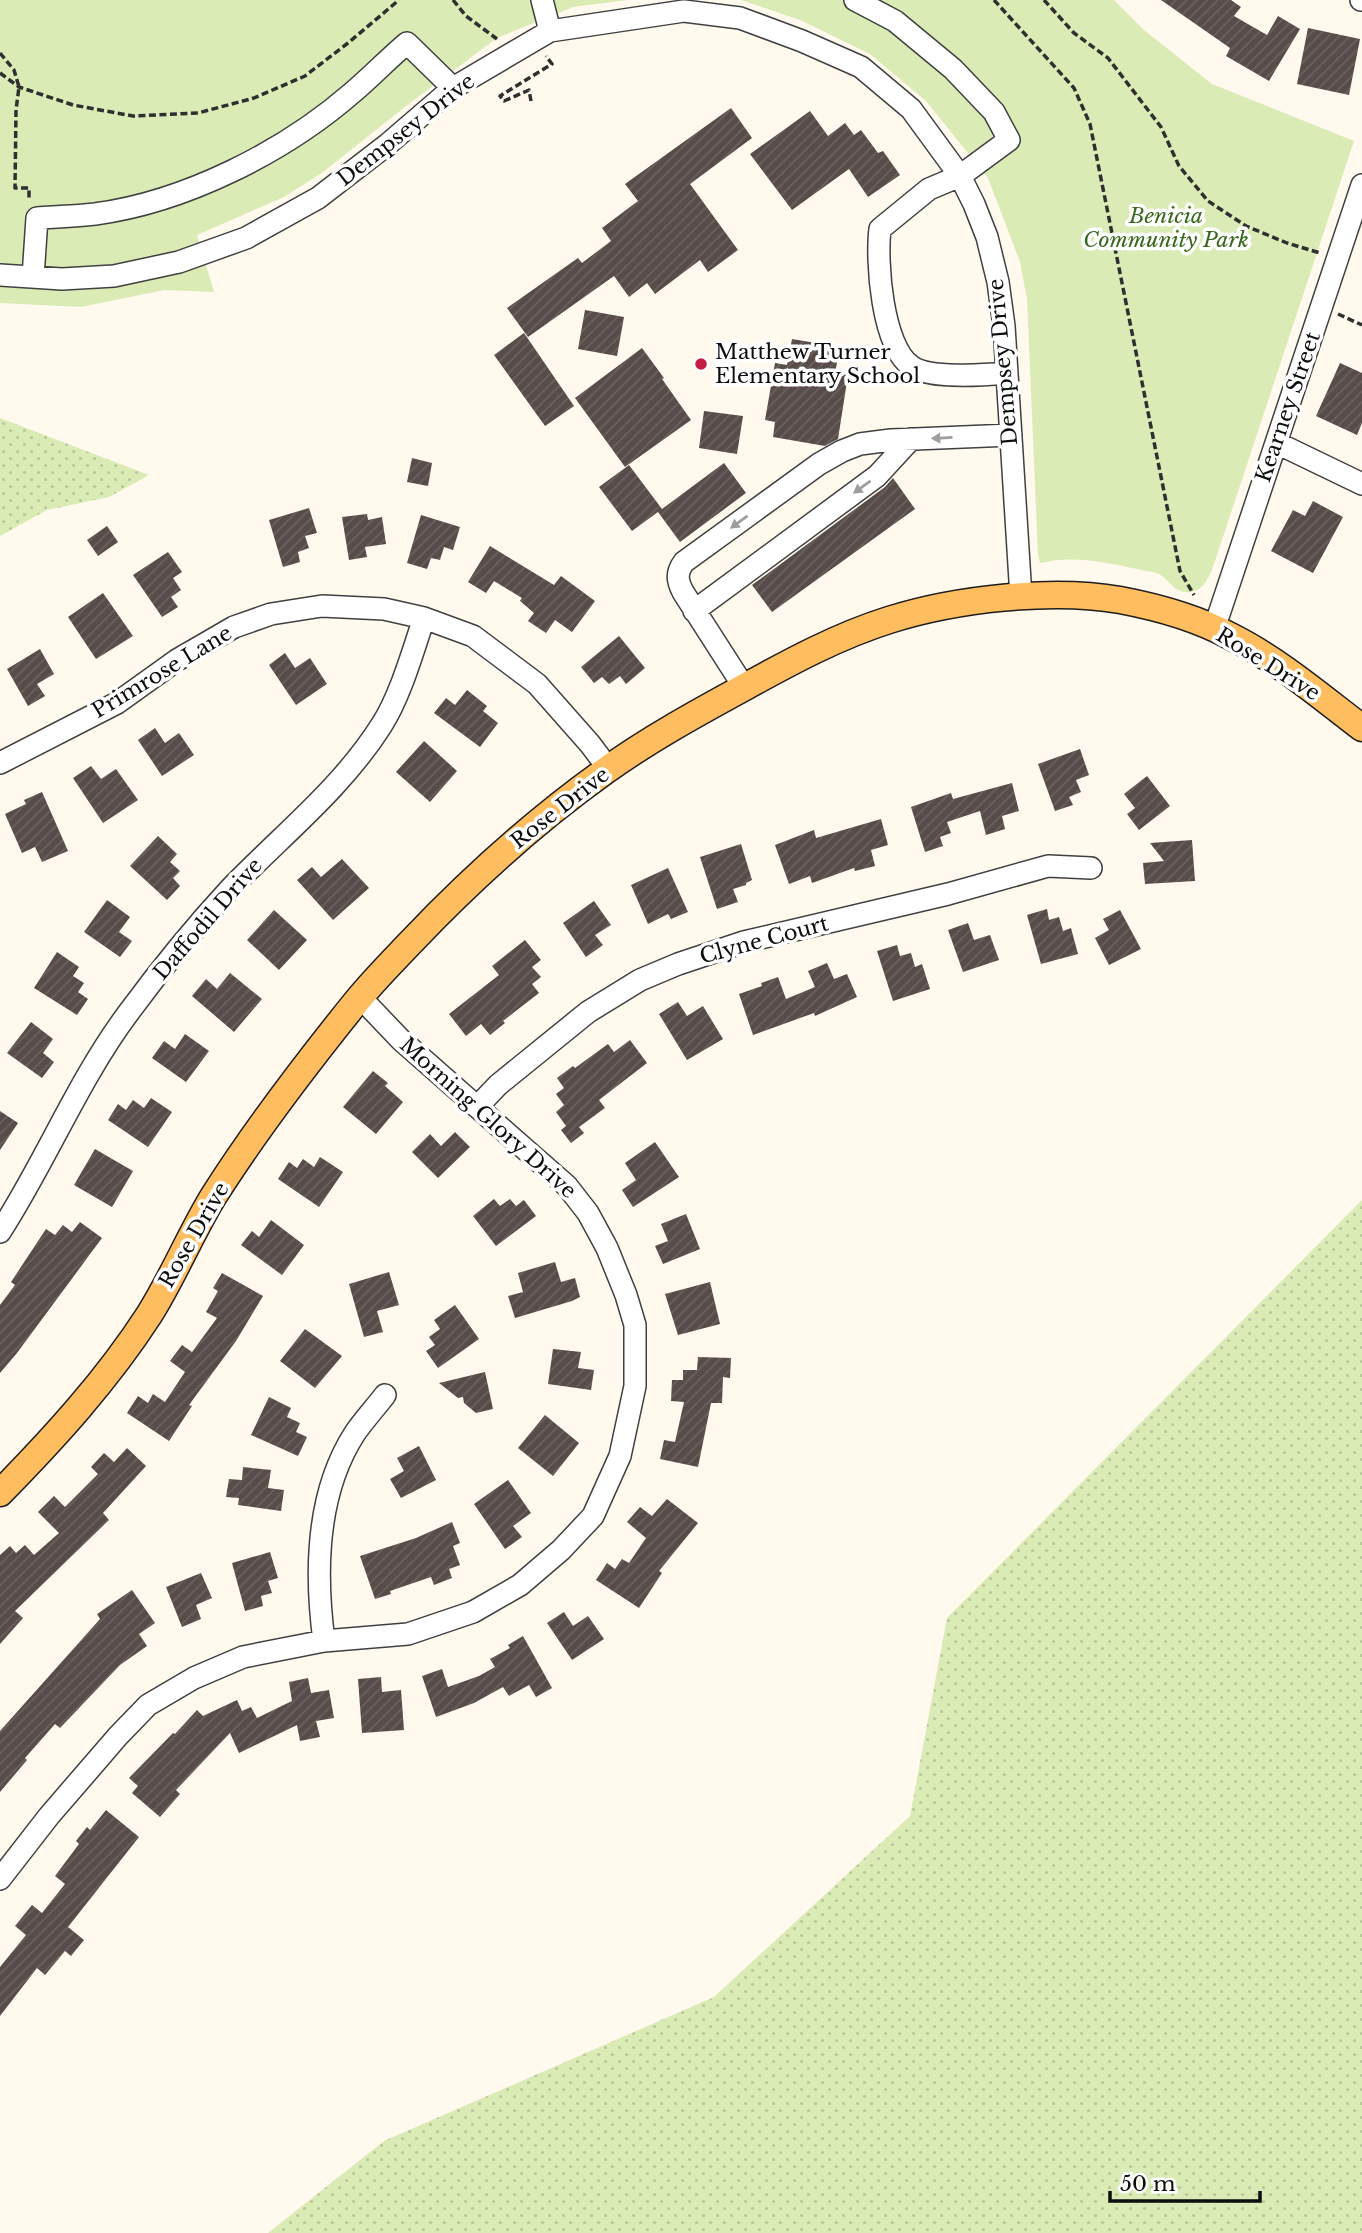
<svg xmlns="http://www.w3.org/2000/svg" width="1362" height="2233" font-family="'Libre Baskerville',serif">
<defs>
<pattern id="grass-dots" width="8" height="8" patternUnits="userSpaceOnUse" patternTransform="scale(1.75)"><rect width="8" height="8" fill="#daebb6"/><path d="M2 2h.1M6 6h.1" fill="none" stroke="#bac89b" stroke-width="1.8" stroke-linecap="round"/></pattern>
<pattern id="building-hatch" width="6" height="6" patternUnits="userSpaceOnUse" patternTransform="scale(1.75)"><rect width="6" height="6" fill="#574c49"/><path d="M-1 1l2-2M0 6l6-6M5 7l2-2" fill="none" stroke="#6a615f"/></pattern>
</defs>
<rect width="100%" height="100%" fill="#fff9ee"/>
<path fill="url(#grass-dots)" d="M 0,418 L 149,475 L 109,497 L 47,510 L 0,536 Z
M 1362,1200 L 1362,2233 L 268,2233 L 384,2141 L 714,1997 L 910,1816 L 947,1618 Z"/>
<path fill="#daebb6" d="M 0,0 L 628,0 L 573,7 L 497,38 L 410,103 L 323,172 L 284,197 L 197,235 L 214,292 L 164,290 L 81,307 L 0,303 Z
M 741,0 L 1114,0 L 1144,30 L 1212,84 L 1354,141 L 1214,564 C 1210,576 1204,590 1191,592 C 1174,594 1171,581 1159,574 C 1153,571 1144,571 1137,569 C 1105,562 1073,555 1040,563 L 1038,555 L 1027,299 L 1020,262 L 988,178 L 926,101 L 870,54 L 800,20 Z"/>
<path fill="url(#building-hatch)" d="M 1161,0 L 1231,0 L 1241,7 L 1234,16 L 1267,35 L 1278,16 L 1300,29 L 1269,81 L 1226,56 L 1230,48 Z
M 1308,28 L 1360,39 L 1349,95 L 1297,84 Z
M 731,108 L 752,138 L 690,184 L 738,250 L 708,272 L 700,260 L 655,294 L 647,283 L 629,297 L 614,276 L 528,337 L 507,308 L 578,258 L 582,263 L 611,241 L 602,228 L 638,201 L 625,184 Z
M 810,111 L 828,136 L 845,123 L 854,135 L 861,130 L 878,153 L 883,151 L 900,175 L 868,197 L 849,169 L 792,210 L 750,154 Z
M 585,310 L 624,317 L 617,356 L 578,349 Z
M 524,333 L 574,406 L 545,426 L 494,355 Z
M 792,339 L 840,347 L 835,373 L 848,375 L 838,439 L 825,446 L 773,437 L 775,422 L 765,420 L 775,363 L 787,365 Z
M 642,348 L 664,378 L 662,379 L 691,420 L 625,467 L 575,398 Z
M 1340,363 L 1362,373 L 1362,423 L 1357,435 L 1316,416 Z
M 704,411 L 743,416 L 737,454 L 699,448 Z
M 412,458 L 432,463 L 428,486 L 407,482 Z
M 724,463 L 746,493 L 680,542 L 658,512 Z
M 629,465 L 662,509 L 632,531 L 599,487 Z
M 893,478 L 915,509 L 772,612 L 752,585 L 885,487 Z
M 1313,501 L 1343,517 L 1313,573 L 1271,551 L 1293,510 L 1305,516 Z
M 309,508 L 317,533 L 305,536 L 309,548 L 298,552 L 300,562 L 283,567 L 269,520 Z
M 367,514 L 368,520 L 382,517 L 386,544 L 365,547 L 367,557 L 349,560 L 342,517 Z
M 421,515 L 460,527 L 453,550 L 444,547 L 440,560 L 431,558 L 427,569 L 407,563 Z
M 107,526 L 118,542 L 98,556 L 87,540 Z
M 490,546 L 554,585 L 561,576 L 595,601 L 572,632 L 555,620 L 546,633 L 528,621 L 534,613 L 520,601 L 522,598 L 494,581 L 486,593 L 468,582 Z
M 168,552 L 182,572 L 173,578 L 181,590 L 171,597 L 178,607 L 162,617 L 133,575 Z
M 103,593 L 133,636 L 96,659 L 68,617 Z
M 619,636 L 645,668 L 626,684 L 620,676 L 609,684 L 602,677 L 594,683 L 581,667 Z
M 40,649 L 54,674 L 37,684 L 45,696 L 28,706 L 7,669 Z
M 285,653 L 295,668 L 310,658 L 327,684 L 296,705 L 269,665 Z
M 467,690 L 487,706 L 483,711 L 498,723 L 480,747 L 434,713 L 446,698 L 455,705 Z
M 155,728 L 165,743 L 179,733 L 194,755 L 162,776 L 138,740 Z
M 424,741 L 457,771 L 430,802 L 396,772 Z
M 1080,749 L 1089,775 L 1076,780 L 1081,792 L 1069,797 L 1073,805 L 1055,811 L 1038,764 Z
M 91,766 L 101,779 L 116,769 L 138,800 L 103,823 L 73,778 Z
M 1147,776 L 1170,806 L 1139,830 L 1127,814 L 1135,808 L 1124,794 Z
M 1012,783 L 1019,811 L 1002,816 L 1005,829 L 986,835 L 980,811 L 947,822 L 951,833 L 940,837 L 943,846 L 925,852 L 911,807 L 951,793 L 953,799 Z
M 42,792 L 68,851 L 42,862 L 35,847 L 22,853 L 5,814 L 26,804 L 24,800 Z
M 881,819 L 888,845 L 871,850 L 875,866 L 855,871 L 854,868 L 812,883 L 810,876 L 789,884 L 775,845 L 814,830 L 816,838 Z
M 158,836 L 177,854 L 170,862 L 180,871 L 173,878 L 180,886 L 167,900 L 130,866 Z
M 1192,840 L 1195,881 L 1145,884 L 1143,863 L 1164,861 L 1150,843 Z
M 741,844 L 752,880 L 746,883 L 746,885 L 733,889 L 738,902 L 717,909 L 700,857 Z
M 342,859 L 369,888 L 333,920 L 297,880 L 312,867 L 321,877 Z
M 668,868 L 688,912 L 671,919 L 668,914 L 648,924 L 631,885 Z
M 107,900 L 130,917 L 119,932 L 132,941 L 120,957 L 84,932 Z
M 594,901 L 611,925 L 595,935 L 603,945 L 586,957 L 563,923 Z
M 1047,909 L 1049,920 L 1059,917 L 1063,931 L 1071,928 L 1078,954 L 1041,964 L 1027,915 Z
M 274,910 L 307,940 L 279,970 L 247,940 Z
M 1120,910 L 1141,949 L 1109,965 L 1095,938 L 1109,930 L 1103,919 Z
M 968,923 L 974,940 L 990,935 L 999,960 L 963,972 L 948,930 Z
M 525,940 L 541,960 L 532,967 L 541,977 L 532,984 L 539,993 L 503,1021 L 505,1023 L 490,1035 L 481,1024 L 466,1036 L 449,1014 L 499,975 L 492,966 Z
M 897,945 L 900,956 L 911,953 L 915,967 L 922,964 L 930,989 L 893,1001 L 877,951 Z
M 57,952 L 79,967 L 73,976 L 84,983 L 78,992 L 88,999 L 77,1015 L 34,988 Z
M 827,963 L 834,979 L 847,974 L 857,997 L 815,1016 L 814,1013 L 753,1035 L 739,994 L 762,986 L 761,983 L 778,977 L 786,999 L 815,987 L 808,971 Z
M 230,973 L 262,999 L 234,1032 L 192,996 L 206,979 L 217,989 Z
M 678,1002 L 687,1016 L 703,1006 L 723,1039 L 687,1060 L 659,1014 Z
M 31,1022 L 53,1039 L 43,1053 L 54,1062 L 42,1078 L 7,1053 Z
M 185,1034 L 209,1051 L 186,1082 L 152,1058 L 164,1041 L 175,1049 Z
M 630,1040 L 647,1063 L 599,1100 L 605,1108 L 579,1127 L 584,1133 L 571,1143 L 561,1130 L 566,1126 L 556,1112 L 564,1105 L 556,1094 L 564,1088 L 557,1078 L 573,1066 L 575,1068 L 608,1044 L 614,1052 Z
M 373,1071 L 388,1083 L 385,1086 L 403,1102 L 376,1134 L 343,1107 Z
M 151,1098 L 172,1112 L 148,1147 L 108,1120 L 118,1104 L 126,1110 L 133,1100 L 144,1108 Z
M 0,1111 L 18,1123 L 0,1150 Z
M 455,1132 L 470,1147 L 438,1178 L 412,1152 L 430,1134 L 441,1146 Z
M 655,1142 L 679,1177 L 633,1207 L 622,1190 L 636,1180 L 625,1163 Z
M 95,1149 L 133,1171 L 112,1207 L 74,1185 Z
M 320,1157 L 343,1172 L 319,1207 L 278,1179 L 289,1162 L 297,1168 L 303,1159 L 314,1167 Z
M 494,1199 L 500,1206 L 510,1199 L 516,1206 L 524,1200 L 536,1216 L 496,1246 L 473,1216 Z
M 686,1214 L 700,1249 L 663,1264 L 655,1246 L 668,1241 L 661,1224 Z
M 271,1220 L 304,1245 L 282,1275 L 241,1245 L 252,1231 L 259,1237 Z
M 80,1222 L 102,1238 L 17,1353 L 0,1373 L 0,1305 L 15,1285 L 11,1282 L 46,1229 L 55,1235 L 63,1225 L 72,1232 Z
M 555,1262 L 561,1282 L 575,1278 L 580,1297 L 572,1301 L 515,1318 L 508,1296 L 523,1292 L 518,1273 Z
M 389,1272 L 399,1305 L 377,1311 L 383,1332 L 364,1337 L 349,1284 Z
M 222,1273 L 263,1296 L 236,1341 L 189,1405 L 192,1406 L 169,1441 L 127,1413 L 138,1396 L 148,1403 L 153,1394 L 165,1402 L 185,1372 L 170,1361 L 182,1345 L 192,1352 L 217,1318 L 206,1312 L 218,1291 L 213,1288 Z
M 710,1282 L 720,1324 L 678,1335 L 665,1294 Z
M 455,1305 L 479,1339 L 438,1368 L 426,1351 L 435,1345 L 429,1337 L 440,1329 L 434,1320 Z
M 305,1329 L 342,1356 L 315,1388 L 280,1361 Z
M 553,1349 L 581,1352 L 578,1368 L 594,1370 L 591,1390 L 548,1384 Z
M 698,1357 L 731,1358 L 730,1378 L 723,1377 L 722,1403 L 711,1403 L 698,1467 L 660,1459 L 664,1440 L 675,1442 L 684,1402 L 671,1401 L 672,1380 L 683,1380 L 683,1370 L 697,1370 Z
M 485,1372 L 493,1409 L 476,1413 L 464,1403 L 463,1397 L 458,1398 L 439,1383 Z
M 269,1397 L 291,1408 L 287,1417 L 300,1423 L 296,1432 L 307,1437 L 298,1456 L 251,1435 Z
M 545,1415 L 579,1443 L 553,1476 L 518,1448 Z
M 419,1446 L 436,1480 L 401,1498 L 390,1479 L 404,1471 L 397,1458 Z
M 127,1448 L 146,1466 L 103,1513 L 109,1520 L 15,1611 L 23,1618 L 0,1644 L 0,1555 L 10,1546 L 16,1553 L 25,1545 L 34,1555 L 59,1533 L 38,1512 L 54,1496 L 65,1507 L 98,1474 L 91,1467 L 104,1453 L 114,1462 Z
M 243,1467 L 271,1470 L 268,1488 L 284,1490 L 281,1511 L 238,1505 L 239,1498 L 226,1497 L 229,1479 L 242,1480 Z
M 508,1480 L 531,1513 L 513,1526 L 522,1537 L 505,1549 L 474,1504 Z
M 667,1499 L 698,1523 L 659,1571 L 662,1573 L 639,1608 L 596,1580 L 607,1563 L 615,1569 L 622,1559 L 629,1563 L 646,1538 L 627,1522 L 640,1507 L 652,1516 Z
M 452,1522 L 460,1543 L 453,1546 L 460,1565 L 449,1569 L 452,1578 L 434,1585 L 431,1577 L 390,1591 L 391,1594 L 375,1599 L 360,1556 L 416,1538 Z
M 270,1552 L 278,1578 L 268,1581 L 272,1593 L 261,1596 L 263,1606 L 245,1611 L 232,1563 Z
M 201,1573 L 212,1598 L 196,1605 L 201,1619 L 182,1627 L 166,1587 Z
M 132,1590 L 155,1623 L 139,1634 L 147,1646 L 120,1665 L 60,1728 L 55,1724 L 25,1758 L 27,1760 L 0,1792 L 0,1731 L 100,1619 L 97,1614 Z
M 564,1612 L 573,1626 L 588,1616 L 604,1639 L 572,1660 L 547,1623 Z
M 523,1636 L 552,1688 L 536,1697 L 529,1685 L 509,1696 L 503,1687 L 474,1703 L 436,1717 L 422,1676 L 442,1669 L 448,1687 L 479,1676 L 495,1667 L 490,1659 L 510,1648 L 508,1645 Z
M 381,1677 L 382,1692 L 401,1690 L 404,1730 L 362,1733 L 358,1679 Z
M 308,1678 L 311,1693 L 329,1690 L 334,1718 L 316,1721 L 320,1737 L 300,1741 L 297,1725 L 239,1753 L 230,1733 L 176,1790 L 180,1794 L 160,1817 L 132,1793 L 138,1786 L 129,1778 L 173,1733 L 175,1734 L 197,1710 L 203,1716 L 237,1700 L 242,1711 L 251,1707 L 257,1718 L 292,1701 L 289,1682 Z
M 106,1810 L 139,1837 L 68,1927 L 84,1940 L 71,1956 L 65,1951 L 45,1975 L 37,1968 L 0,2016 L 0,1967 L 26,1935 L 15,1926 L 32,1905 L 42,1913 L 65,1884 L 55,1876 L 79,1844 L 76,1841 L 87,1827 L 90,1830 Z"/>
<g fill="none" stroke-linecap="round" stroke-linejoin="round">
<g stroke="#404040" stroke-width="24">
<path id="minor" d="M 542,0 L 550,31
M 855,0 L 895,21 L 953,69 L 994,112 L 1009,140 L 960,176 L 929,189 L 880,229 C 876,261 882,346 911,366 C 928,379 985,375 1006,373
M 1361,0 L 1362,0
M 0,275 L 62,279 L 114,276 L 179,262 L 246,238 L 318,198 L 388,144 L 453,88 L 550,31 L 684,11 L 740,18 L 802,41 L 861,67 L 911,109 L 960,176 L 974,204 L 987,237 L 998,282 L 1004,326 L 1021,597
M 33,277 L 37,218 C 56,217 76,216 95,214 C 185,202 284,152 352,93 C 371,77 388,59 407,43 L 453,88
M 1277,443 L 1362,484
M 694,611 L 877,476 L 911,439
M 1214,629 L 1362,185
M 744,687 L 683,592 C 677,580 676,573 684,562 L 819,464 L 842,451 L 860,444 L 891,440 L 1011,435
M 0,763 L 117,703 L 177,660 L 234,627 L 271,614 L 322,606 L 384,609 L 424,618 L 473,636 L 537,684 L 590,744 L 608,768
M 478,1106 L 498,1085 L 588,1012 L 640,980 L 678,964 L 744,942 L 948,894 L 1048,866 L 1091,868
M 0,1232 C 46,1161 78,1080 129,1012 C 160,970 194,928 230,889 C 281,836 341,789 381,726 C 400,697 413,651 424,618
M 324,1641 C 315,1573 316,1493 355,1433 C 364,1420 375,1408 385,1395
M 0,1879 L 49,1816 L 118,1736 L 148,1705 L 194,1678 L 243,1657 L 324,1641 L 408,1634 L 473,1612 L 520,1585 L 561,1550 L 593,1516 L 620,1456 L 635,1386 L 635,1325 L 626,1295 L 607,1248 L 588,1213 L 567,1186 L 401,1040 L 360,997"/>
</g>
<g stroke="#1e1e1e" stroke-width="29">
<path id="major" d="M 0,1493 C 54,1438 107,1380 149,1315 C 173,1277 190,1235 213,1197 C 256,1129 306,1064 356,1002 C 373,981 392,962 411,942 C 470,880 535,821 605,771 C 648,740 697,713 743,688 C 790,662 838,636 889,620 C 955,599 1052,588 1120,600 C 1157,607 1197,618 1230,636 C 1278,660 1320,696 1362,728"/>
</g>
<path stroke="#2f2f2f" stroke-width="3.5" stroke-dasharray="7 3.5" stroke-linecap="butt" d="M 453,0 L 466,16 L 497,39
M 994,0 L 1074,88 L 1090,124 L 1180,571 L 1194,595
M 1044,0 L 1074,33 L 1108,58 L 1161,127 L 1179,166 L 1208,201 L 1246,226 L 1287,243 L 1320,253
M 0,53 L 14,70 L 19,87 L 16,110 L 15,188 L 29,188 L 29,201
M 0,73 L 19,87 L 73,105 L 133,116 L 198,113 L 254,98 L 305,76 L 348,43 L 399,0
M 531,101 L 529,90 L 504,101 L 500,96 L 552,64 L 546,56
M 1338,314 L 1362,325"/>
<use href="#minor" stroke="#fff" stroke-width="21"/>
<use href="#major" stroke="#febd5e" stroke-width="26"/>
</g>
<defs><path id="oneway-solid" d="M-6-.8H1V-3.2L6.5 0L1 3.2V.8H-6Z" transform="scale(1.75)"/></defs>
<g fill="#9e9e9e">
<use href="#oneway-solid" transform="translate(942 438) rotate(177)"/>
<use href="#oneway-solid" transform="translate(862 487) rotate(144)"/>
<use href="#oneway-solid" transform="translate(739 522) rotate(144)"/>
</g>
<circle fill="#c41f42" stroke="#fff" stroke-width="2.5" cx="701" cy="364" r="7"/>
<g text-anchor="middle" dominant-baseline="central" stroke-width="7" stroke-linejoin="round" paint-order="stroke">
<g font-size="21" fill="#0d0d0d" stroke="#fff">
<text transform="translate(406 130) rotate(-38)">Dempsey Drive</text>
<text transform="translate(1003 362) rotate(-95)">Dempsey Drive</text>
<text transform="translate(1288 407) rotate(-71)">Kearney Street</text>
<text transform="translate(1268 664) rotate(32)">Rose Drive</text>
<text transform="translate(162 672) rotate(-31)">Primrose Lane</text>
<text transform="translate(560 808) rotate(-38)">Rose Drive</text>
<text transform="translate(208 919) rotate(-49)">Daffodil Drive</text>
<text transform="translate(764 940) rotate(-15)">Clyne Court</text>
<text transform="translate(488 1118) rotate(42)">Morning Glory Drive</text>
<text transform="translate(194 1235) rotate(-60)">Rose Drive</text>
</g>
<g font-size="21" font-style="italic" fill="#38681b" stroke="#fff">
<text x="1166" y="216">Benicia<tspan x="1166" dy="24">Community Park</tspan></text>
</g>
<g font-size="21" fill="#0d0d0d" stroke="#fff" text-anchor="start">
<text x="715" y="352">Matthew Turner<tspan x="715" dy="24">Elementary School</tspan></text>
</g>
</g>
<path d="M1110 2191v10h150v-10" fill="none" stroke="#0d0d0d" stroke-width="3.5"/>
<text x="1120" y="2191" font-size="21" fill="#0d0d0d" stroke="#ffffff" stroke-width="5" paint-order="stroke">50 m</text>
</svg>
